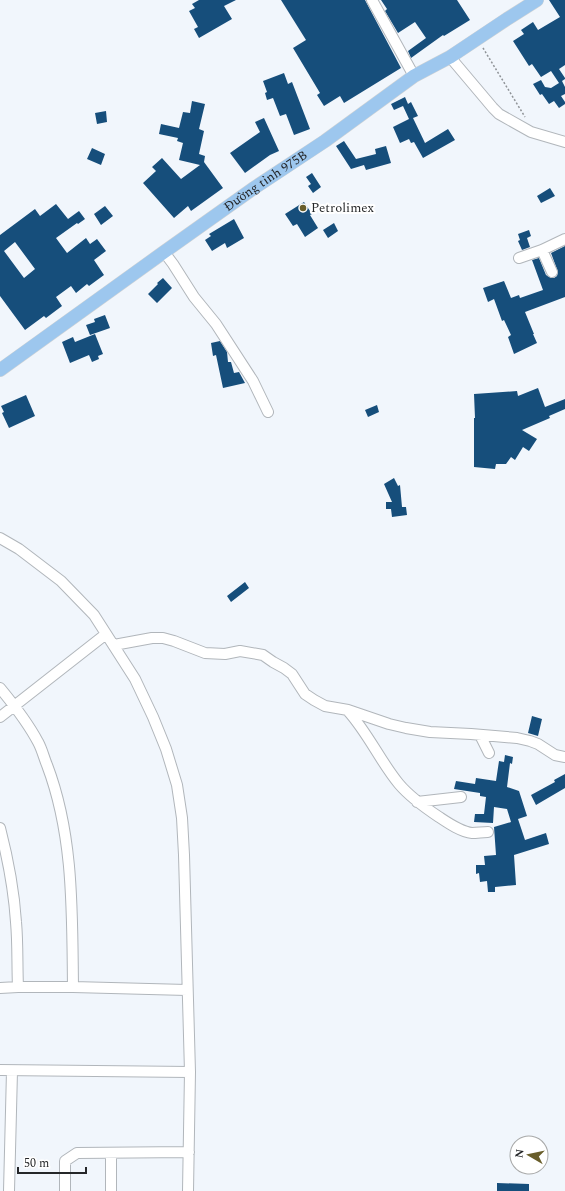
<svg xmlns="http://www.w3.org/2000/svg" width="565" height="1191" font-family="Spectral,serif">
<rect width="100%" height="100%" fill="#f1f6fc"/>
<path fill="#164e7b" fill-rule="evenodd" d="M 199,0 L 236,0 L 224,6 L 232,19 L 199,38 L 194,29 L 198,27 L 189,11 L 195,8 L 192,4 Z
M 281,0 L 365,0 L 401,68 L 344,103 L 340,96 L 324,106 L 317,95 L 320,93 L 293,48 L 306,40 Z
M 381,0 L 457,0 L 470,20 L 444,36 L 443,35 L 411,58 L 408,51 L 426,38 L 415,22 L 398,33 L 385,11 L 387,9 Z
M 549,0 L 565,0 L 565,65 L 559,69 L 565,78 L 565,79 L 562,81 L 565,87 L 565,94 L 561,96 L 565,102 L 565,104 L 559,108 L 554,101 L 549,104 L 542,94 L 540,95 L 533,84 L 541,80 L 545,87 L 551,88 L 559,83 L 551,71 L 541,77 L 532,64 L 529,66 L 513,41 L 524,34 L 521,30 L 533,22 L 538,30 L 560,17 Z
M 284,73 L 288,84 L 292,82 L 310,129 L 294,135 L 286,114 L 280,116 L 273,98 L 267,100 L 265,93 L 267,92 L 263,81 Z
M 405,97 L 408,104 L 411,102 L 418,116 L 413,118 L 425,143 L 448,129 L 455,140 L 423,158 L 414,142 L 411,143 L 409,139 L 400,143 L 393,127 L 409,119 L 403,106 L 394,110 L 391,104 Z
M 192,101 L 205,104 L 199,129 L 204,131 L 199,154 L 205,156 L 204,162 L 223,188 L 191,211 L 188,206 L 174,218 L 143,183 L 156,171 L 152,167 L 162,158 L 181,179 L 200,165 L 179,160 L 183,143 L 177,141 L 178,138 L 159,134 L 161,124 L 179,128 L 183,112 L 190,113 Z
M 106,111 L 107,122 L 97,124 L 95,113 Z
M 264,118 L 279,151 L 270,155 L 245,173 L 230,153 L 260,132 L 255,122 Z
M 344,141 L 356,159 L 376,154 L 375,149 L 386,146 L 391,163 L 366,170 L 364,165 L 351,169 L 336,146 Z
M 92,148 L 105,154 L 101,165 L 87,159 Z
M 312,173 L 321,187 L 313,193 L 308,186 L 311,184 L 306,177 Z
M 550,188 L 555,196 L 541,203 L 537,196 Z
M 304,202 L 312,214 L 310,215 L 318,228 L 305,237 L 297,224 L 293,226 L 285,214 Z
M 56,204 L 68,219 L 79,211 L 85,219 L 78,224 L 77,223 L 56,238 L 67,253 L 86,238 L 90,244 L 97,239 L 106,251 L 94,260 L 104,275 L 89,286 L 87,284 L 76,293 L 71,286 L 56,297 L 62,306 L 46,318 L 44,316 L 25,330 L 0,296 L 0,235 L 35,209 L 40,216 ZM 15,242 L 35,269 L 24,278 L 4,251 Z
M 105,206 L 113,216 L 101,225 L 94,214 Z
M 234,219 L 244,238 L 227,248 L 225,243 L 212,251 L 205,240 L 211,236 L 209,234 Z
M 334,223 L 338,231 L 328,238 L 323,230 Z
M 529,230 L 531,236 L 527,238 L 530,247 L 522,250 L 518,241 L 520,240 L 518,234 Z
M 565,246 L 565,297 L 525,312 L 534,334 L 533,334 L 537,343 L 514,354 L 508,337 L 511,335 L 504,320 L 502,321 L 494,299 L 488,302 L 483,288 L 504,281 L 511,298 L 519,295 L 520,298 L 543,290 L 532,260 L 539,258 L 546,275 L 551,278 L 554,278 L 557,276 L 558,272 L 551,253 Z
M 163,278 L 172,288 L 157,303 L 148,294 L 158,284 L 157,283 Z
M 105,315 L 110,328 L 90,335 L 86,325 L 95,322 L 94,319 Z
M 95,334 L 103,354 L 98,356 L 99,359 L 92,362 L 89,355 L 70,363 L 62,342 L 73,337 L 75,342 Z
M 220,341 L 227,352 L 228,362 L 231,362 L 234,373 L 239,372 L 245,383 L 223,388 L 216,355 L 213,356 L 211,343 Z
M 538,388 L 545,407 L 565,399 L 565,409 L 549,416 L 550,418 L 522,430 L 537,439 L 529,451 L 523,447 L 515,460 L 511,457 L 506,464 L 496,464 L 495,469 L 474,467 L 474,418 L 475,418 L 474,394 L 517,391 L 518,396 Z
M 26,395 L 35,416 L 9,428 L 2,413 L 4,412 L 1,406 Z
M 377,405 L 379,412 L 368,417 L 365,410 Z
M 394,478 L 398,486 L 400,485 L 402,507 L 406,507 L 407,515 L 392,517 L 391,509 L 386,509 L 386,502 L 392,502 L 384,484 Z
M 245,582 L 249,588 L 231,602 L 227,596 Z
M 532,716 L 542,719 L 538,736 L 528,733 Z
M 505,755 L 513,757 L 512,764 L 510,763 L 507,787 L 519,791 L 527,816 L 518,819 L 525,840 L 546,833 L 549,844 L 514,855 L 516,885 L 495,887 L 495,892 L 488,892 L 487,881 L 480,882 L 479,873 L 476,874 L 476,865 L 485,865 L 484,856 L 496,855 L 494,827 L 511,822 L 507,809 L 494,807 L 493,823 L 474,822 L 475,814 L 484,814 L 486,797 L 480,796 L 480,793 L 454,789 L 456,781 L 475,784 L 476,778 L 496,781 L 499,761 L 504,762 Z
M 565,774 L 565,788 L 536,805 L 531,795 L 555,782 L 554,780 Z
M 497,1183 L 529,1184 L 529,1191 L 497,1191 Z"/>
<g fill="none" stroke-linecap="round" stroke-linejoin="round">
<g stroke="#b1b6bb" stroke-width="12">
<path id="minor" d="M 372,0 L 414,76
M 450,57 L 493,108 L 499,114 L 531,132 L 565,142
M 542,250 L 552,272
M 164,252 L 173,264 L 194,297 L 216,324 L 253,381 L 268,412
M 519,258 L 542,250 L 565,239
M 0,538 L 19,549 L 61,581 L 94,615 L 135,679 L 153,717 L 166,749 L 177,785 L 182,818 L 184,855 L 190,1072 L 188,1191
M 114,645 L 152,638 L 163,638 L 174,641 L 205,653 L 225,654 L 240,651 L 263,655 L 273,662 L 284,668 L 292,674 L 305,694 L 314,700 L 325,706 L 348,710 L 389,724 L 406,728 L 430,732 L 471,734 L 517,738 L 530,741 L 538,744 L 555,755 L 565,757
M 0,688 C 14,705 28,723 38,742 C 42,749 44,758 47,765 C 74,836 72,913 73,987
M 348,711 C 368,733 380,761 399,784 C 410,797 424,807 439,817 C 448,823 461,832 472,833 C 477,833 483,832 488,832
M 0,717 L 106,634
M 480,735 L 489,753
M 417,802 L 461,797
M 0,828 C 8,859 14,891 16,922 C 18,944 17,965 18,987
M 0,988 L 18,987 L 73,987 L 187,990
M 0,1070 L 190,1072
M 9,1191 L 12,1071
M 65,1191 L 65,1161 L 77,1153 L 189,1152
M 111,1191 L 111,1153"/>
</g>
<g stroke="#d3d4d4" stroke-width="14">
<g id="major">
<path id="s1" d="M 0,370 L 164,252 L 254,188 L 325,141 L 414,76 L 450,57 L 507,19 L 537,0"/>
</g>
</g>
<path stroke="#8f9397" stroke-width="1.5" stroke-dasharray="2 2" stroke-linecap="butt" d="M 483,48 L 525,117"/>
<use href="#minor" stroke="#fff" stroke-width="10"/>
<use href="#major" stroke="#9dc7ee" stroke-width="13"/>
</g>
<circle fill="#685d2a" stroke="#fff" stroke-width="1.5" cx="303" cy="208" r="4"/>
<g text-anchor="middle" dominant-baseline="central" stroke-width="4" stroke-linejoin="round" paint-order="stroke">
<g font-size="13" fill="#252729" stroke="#fff">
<text stroke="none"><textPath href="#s1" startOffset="326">Đường tỉnh 975B</textPath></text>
</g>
<g font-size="13" fill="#252729" stroke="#fff" text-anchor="start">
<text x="311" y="208">Petrolimex</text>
</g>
</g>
<g transform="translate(529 1155) rotate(279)"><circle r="19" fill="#ffffff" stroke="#a8a9a9"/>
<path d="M0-3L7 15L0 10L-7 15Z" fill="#685d2a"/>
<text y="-6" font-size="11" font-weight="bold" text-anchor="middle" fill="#252729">N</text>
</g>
<path d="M18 1167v6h68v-6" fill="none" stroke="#252729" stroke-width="2"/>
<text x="24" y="1167" font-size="12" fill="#252729" stroke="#ffffff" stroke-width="3" paint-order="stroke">50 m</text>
</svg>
